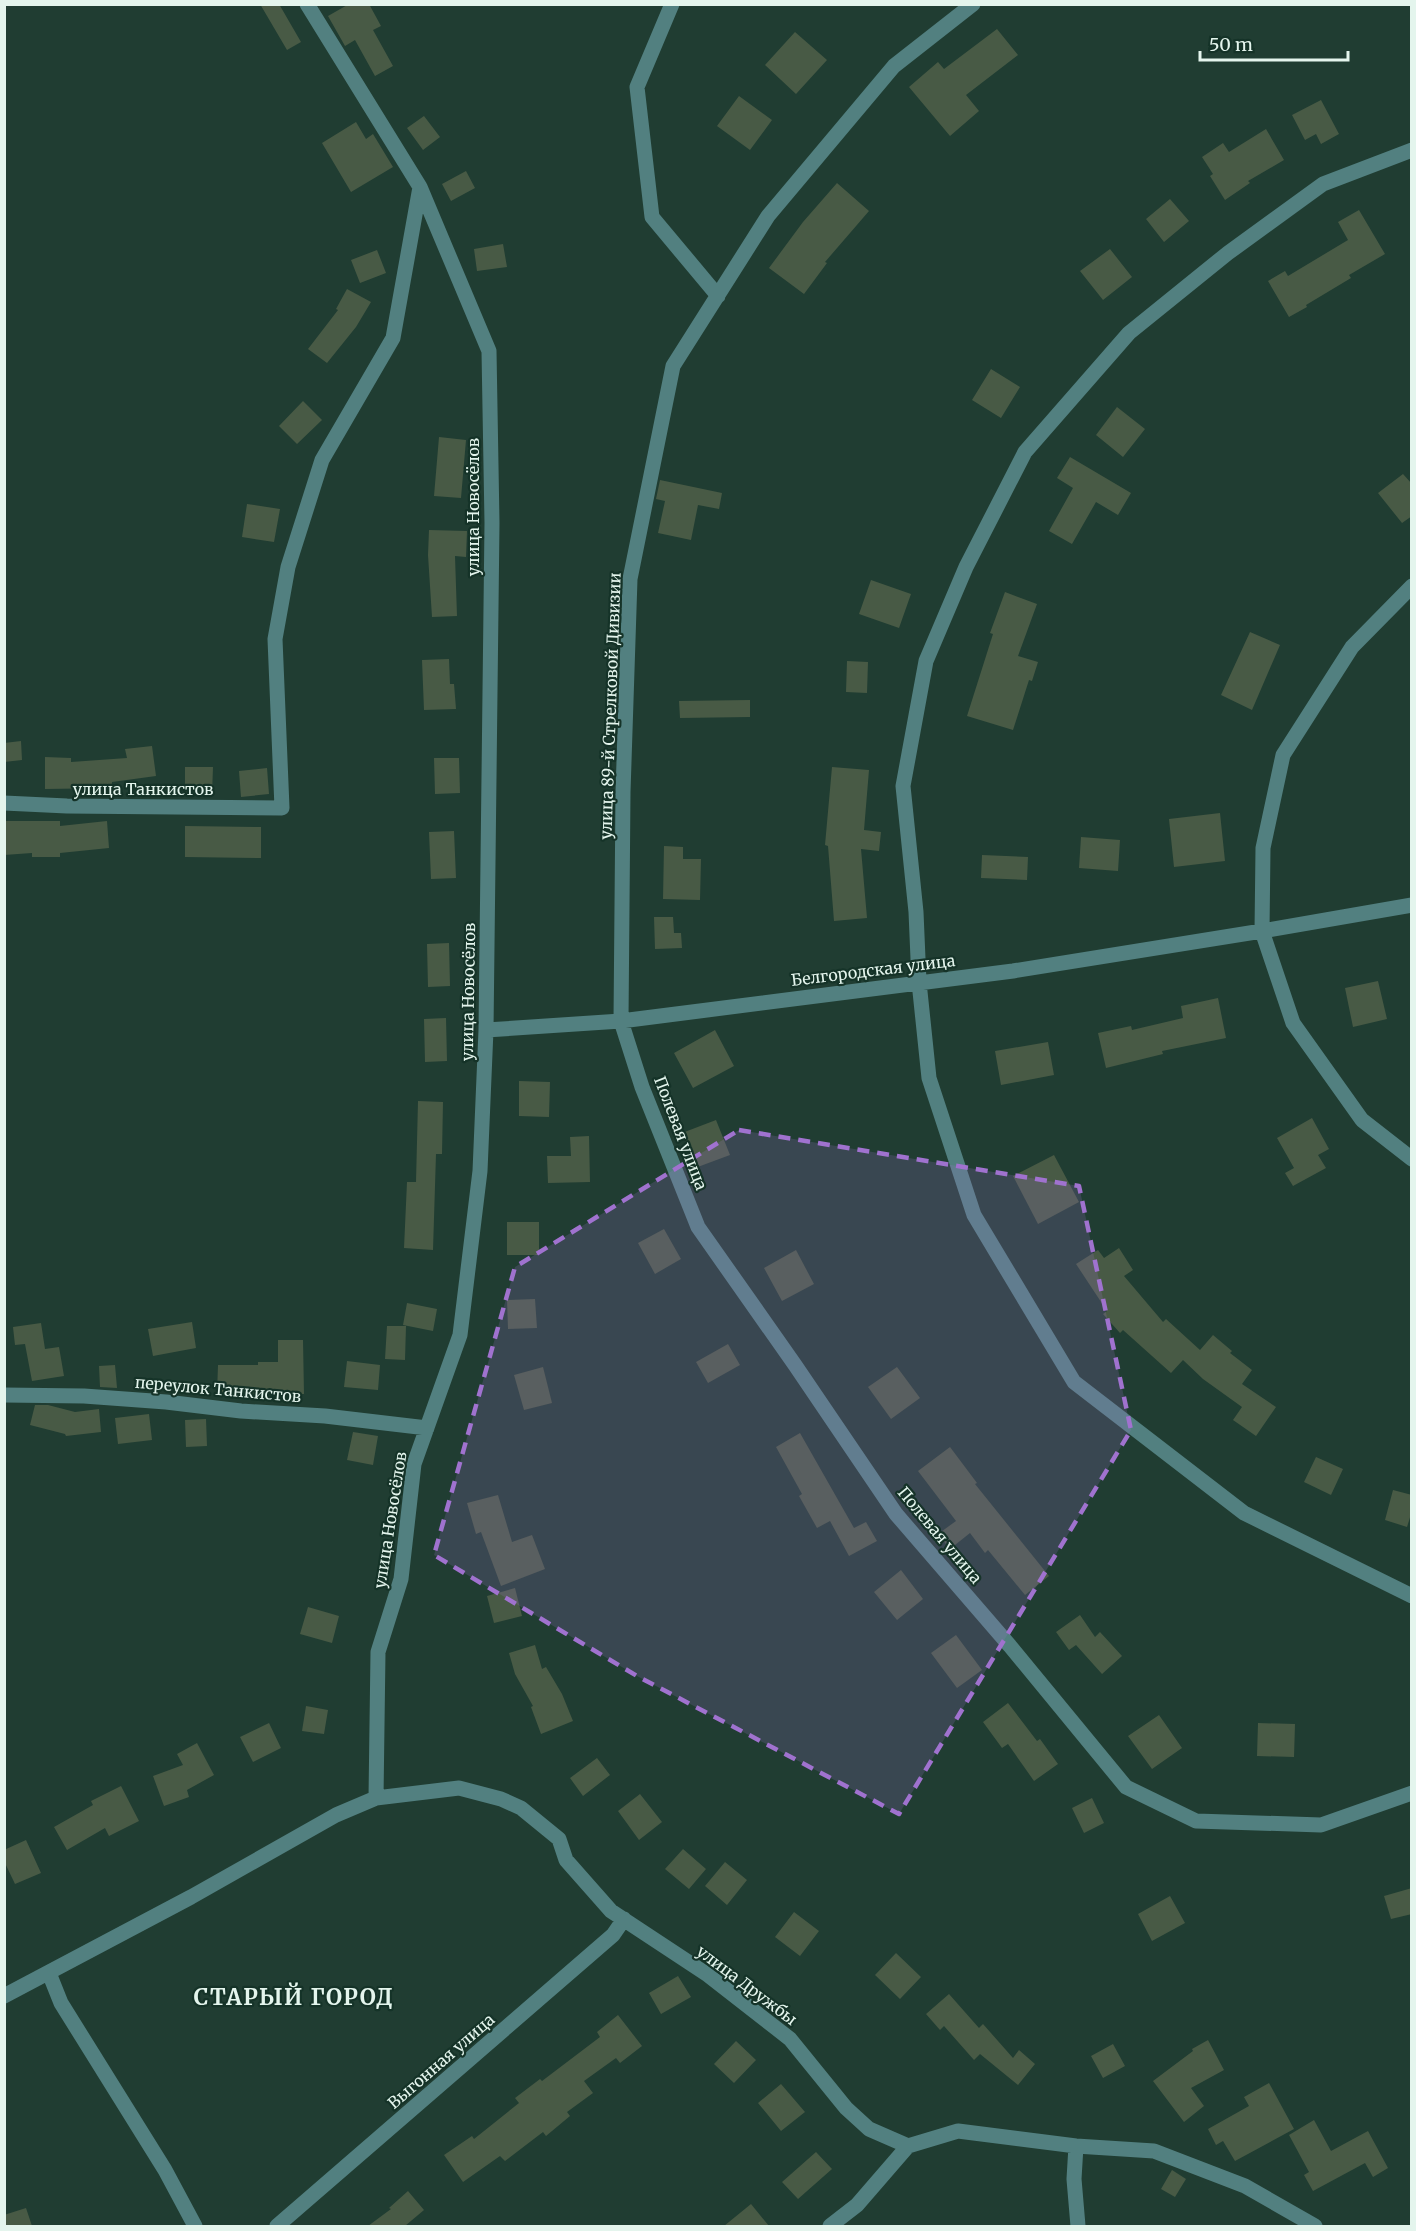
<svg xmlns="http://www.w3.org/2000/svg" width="1416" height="2231" font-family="Merriweather,serif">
<rect width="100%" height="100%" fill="#203d32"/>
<path fill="#485a45" d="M 260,4 L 279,4 L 301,42 L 287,50 Z
M 349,4 L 369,4 L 381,26 L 373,30 L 393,66 L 375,76 L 355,40 L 345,46 L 328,16 Z
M 997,29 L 1018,55 L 966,95 L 979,111 L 950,136 L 909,87 L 938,62 L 944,69 Z
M 795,32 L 827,60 L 796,94 L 765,65 Z
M 739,96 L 772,120 L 750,150 L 717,126 Z
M 1321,100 L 1339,134 L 1321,144 L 1316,134 L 1305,140 L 1292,115 Z
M 424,116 L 440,137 L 423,150 L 407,128 Z
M 356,122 L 366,139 L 373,134 L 393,167 L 351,192 L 322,143 Z
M 1266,129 L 1284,160 L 1248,181 L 1250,183 L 1225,200 L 1210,176 L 1213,174 L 1202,157 L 1223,143 L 1229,152 Z
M 466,171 L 475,188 L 451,201 L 442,184 Z
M 837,183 L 869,211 L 825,262 L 827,263 L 804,294 L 769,268 L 803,222 Z
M 1170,199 L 1189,221 L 1164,242 L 1146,219 Z
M 1359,210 L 1385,254 L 1349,275 L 1351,278 L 1306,305 L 1307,307 L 1289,317 L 1268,281 L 1285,271 L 1288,276 L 1348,240 L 1338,222 Z
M 503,244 L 507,267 L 477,271 L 474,249 Z
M 1110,249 L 1132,277 L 1103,300 L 1080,271 Z
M 377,250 L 386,273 L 360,283 L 351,260 Z
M 347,289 L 371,302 L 356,327 L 327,363 L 308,349 L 338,310 L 336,309 Z
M 991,369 L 1020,387 L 1001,418 L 972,400 Z
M 303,401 L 322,420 L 297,444 L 279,426 Z
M 1117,407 L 1145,429 L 1123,457 L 1096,435 Z
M 439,437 L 466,440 L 461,498 L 434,496 Z
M 1070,457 L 1131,493 L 1118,515 L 1096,502 L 1072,544 L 1049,531 L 1073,488 L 1057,478 Z
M 1403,474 L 1412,484 L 1412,516 L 1402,523 L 1378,493 Z
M 660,480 L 722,493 L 719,509 L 698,505 L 691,540 L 658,533 L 665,501 L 656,499 Z
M 247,504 L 280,509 L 274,542 L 242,537 Z
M 429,530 L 467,531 L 466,557 L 455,556 L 457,616 L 432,617 L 428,555 Z
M 871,580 L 911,594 L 899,628 L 859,614 Z
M 1005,592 L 1037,604 L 1018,656 L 1038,662 L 1032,681 L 1029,680 L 1013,730 L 967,716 L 993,634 L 990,633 Z
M 1250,632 L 1280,645 L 1252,710 L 1221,695 Z
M 449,659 L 450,684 L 454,684 L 456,709 L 424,710 L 422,660 Z
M 847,661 L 868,662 L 867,693 L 846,692 Z
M 750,700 L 750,717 L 680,718 L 679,701 Z
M 21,741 L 22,760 L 4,762 L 4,743 Z
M 152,746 L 156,776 L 112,782 L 112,788 L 45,789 L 45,757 L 71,758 L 71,762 L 127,758 L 125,749 Z
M 434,758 L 459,758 L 460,793 L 435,794 Z
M 185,767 L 213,767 L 212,795 L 185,795 Z
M 832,767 L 869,770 L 864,830 L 881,832 L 879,851 L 861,849 L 867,918 L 834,921 L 828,846 L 825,845 Z
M 267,768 L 269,794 L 241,797 L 239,771 Z
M 1220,813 L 1225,861 L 1174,867 L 1169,819 Z
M 4,821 L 60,821 L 60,826 L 107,821 L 109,848 L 60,853 L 60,857 L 32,857 L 32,853 L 4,855 Z
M 185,826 L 261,827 L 261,858 L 185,857 Z
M 454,831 L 456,878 L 431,879 L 429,832 Z
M 1081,837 L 1120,840 L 1118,871 L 1079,868 Z
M 664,846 L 683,847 L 683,859 L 701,859 L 700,900 L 663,899 Z
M 982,855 L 1028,857 L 1027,880 L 981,878 Z
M 654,917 L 673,917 L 674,933 L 681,933 L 682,948 L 655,949 Z
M 449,943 L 450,986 L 428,987 L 427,944 Z
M 1378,981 L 1387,1019 L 1353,1027 L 1345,988 Z
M 1218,998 L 1226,1038 L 1162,1051 L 1163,1054 L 1106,1068 L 1098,1033 L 1131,1026 L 1132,1030 L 1183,1018 L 1181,1006 Z
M 446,1018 L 447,1061 L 425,1062 L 424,1019 Z
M 715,1030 L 734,1066 L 693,1088 L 674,1053 Z
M 1048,1042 L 1054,1075 L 1001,1085 L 995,1051 Z
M 519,1081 L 550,1082 L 549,1117 L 519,1116 Z
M 418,1101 L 443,1102 L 442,1154 L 436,1154 L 433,1250 L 404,1248 L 407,1182 L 416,1182 Z
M 1312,1118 L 1329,1149 L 1318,1155 L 1326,1168 L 1293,1186 L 1285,1173 L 1294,1168 L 1277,1138 Z
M 716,1120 L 730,1155 L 695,1168 L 682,1133 Z
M 589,1136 L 590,1182 L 548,1183 L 547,1156 L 571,1156 L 570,1137 Z
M 1054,1155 L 1079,1202 L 1038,1224 L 1013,1176 Z
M 507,1222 L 539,1222 L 539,1255 L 507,1255 Z
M 664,1229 L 681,1259 L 655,1274 L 638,1243 Z
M 1119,1248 L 1133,1270 L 1124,1276 L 1163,1322 L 1166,1319 L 1200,1350 L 1213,1335 L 1232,1351 L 1230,1353 L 1252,1370 L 1242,1384 L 1276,1407 L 1256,1436 L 1233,1420 L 1242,1407 L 1203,1379 L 1183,1360 L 1171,1373 L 1123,1330 L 1120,1333 L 1103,1314 L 1107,1311 L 1076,1264 L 1098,1250 L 1104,1258 Z
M 796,1250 L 814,1284 L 782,1301 L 764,1268 Z
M 535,1299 L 537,1328 L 508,1329 L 507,1300 Z
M 407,1303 L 437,1309 L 433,1331 L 403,1325 Z
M 192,1322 L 196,1348 L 153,1356 L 148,1329 Z
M 41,1323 L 45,1349 L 59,1347 L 64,1376 L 32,1381 L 25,1344 L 15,1345 L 13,1327 Z
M 387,1326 L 406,1326 L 405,1360 L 385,1359 Z
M 278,1340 L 303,1340 L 304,1394 L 217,1394 L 218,1365 L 258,1365 L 258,1362 L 278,1362 Z
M 728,1344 L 740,1365 L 708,1383 L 696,1362 Z
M 347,1361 L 380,1365 L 378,1390 L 344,1387 Z
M 115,1365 L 117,1388 L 100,1387 L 99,1366 Z
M 543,1367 L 552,1403 L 524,1410 L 514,1375 Z
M 897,1367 L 920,1398 L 891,1419 L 868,1387 Z
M 35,1405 L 48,1405 L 75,1412 L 99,1409 L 101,1432 L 66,1436 L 65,1434 L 30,1425 Z
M 149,1414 L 152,1440 L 118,1444 L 115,1418 Z
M 206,1419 L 207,1446 L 186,1447 L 185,1420 Z
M 353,1432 L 378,1436 L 373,1465 L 347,1460 Z
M 800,1433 L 854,1528 L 866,1522 L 877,1541 L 849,1556 L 830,1521 L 817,1528 L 799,1496 L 802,1494 L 776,1447 Z
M 950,1447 L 977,1483 L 975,1484 L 1049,1576 L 1025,1595 L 988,1550 L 985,1553 L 970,1533 L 950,1549 L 938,1534 L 956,1521 L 918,1471 Z
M 1316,1457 L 1343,1469 L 1331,1495 L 1304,1482 Z
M 1393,1490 L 1412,1495 L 1412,1511 L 1407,1527 L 1385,1520 Z
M 498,1495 L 512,1542 L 532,1535 L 545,1569 L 501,1586 L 481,1532 L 476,1534 L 467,1503 Z
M 901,1570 L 923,1599 L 897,1620 L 874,1592 Z
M 515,1588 L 522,1616 L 494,1623 L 487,1596 Z
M 308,1607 L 339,1616 L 332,1643 L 300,1634 Z
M 1080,1615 L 1095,1637 L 1100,1632 L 1122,1656 L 1102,1674 L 1076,1645 L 1069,1650 L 1056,1632 Z
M 956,1635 L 982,1670 L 957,1688 L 931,1653 Z
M 535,1645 L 542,1669 L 546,1667 L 562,1694 L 573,1721 L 541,1734 L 531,1707 L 533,1706 L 515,1674 L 509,1653 Z
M 1008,1703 L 1037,1741 L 1040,1739 L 1058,1764 L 1034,1781 L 1008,1744 L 1002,1748 L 983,1722 Z
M 306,1706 L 328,1710 L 324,1734 L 302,1731 Z
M 1159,1715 L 1182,1748 L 1152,1769 L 1128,1736 Z
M 269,1723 L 281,1748 L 253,1762 L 240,1737 Z
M 1258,1723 L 1295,1724 L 1294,1757 L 1257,1756 Z
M 197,1743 L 214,1775 L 187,1790 L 189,1797 L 164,1806 L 153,1776 L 183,1765 L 177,1754 Z
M 597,1758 L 610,1775 L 583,1796 L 570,1778 Z
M 121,1786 L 139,1821 L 109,1836 L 105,1828 L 67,1850 L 54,1827 L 93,1805 L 91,1801 Z
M 640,1794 L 662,1822 L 639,1840 L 618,1811 Z
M 1092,1798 L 1104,1823 L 1084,1833 L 1072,1808 Z
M 26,1840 L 41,1873 L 15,1884 L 4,1861 L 4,1850 Z
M 683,1849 L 706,1869 L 689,1889 L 665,1869 Z
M 725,1862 L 747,1880 L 727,1905 L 705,1886 Z
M 1412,1888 L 1412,1914 L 1391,1919 L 1384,1896 Z
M 1170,1896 L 1185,1923 L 1152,1941 L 1138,1914 Z
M 794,1912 L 819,1931 L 800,1956 L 775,1937 Z
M 896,1953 L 921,1977 L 900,1999 L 875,1975 Z
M 678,1976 L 691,1997 L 661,2014 L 649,1993 Z
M 949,1994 L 979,2028 L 983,2024 L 1013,2058 L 1019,2050 L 1035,2064 L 1018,2085 L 980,2054 L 974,2060 L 944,2026 L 940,2030 L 926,2014 Z
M 618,2015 L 642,2046 L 620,2063 L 616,2058 L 584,2081 L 593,2093 L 567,2112 L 570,2116 L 546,2136 L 543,2132 L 505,2161 L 500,2156 L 463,2182 L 444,2155 L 472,2136 L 474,2139 L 519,2103 L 515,2098 L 540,2079 L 542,2081 L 600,2037 L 597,2032 Z
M 1208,2040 L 1224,2070 L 1191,2088 L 1204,2106 L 1184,2122 L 1153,2081 L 1193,2051 L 1192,2049 Z
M 736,2041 L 756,2060 L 734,2083 L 714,2064 Z
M 1113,2044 L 1125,2066 L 1103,2078 L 1091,2056 Z
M 1269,2083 L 1294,2129 L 1235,2161 L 1223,2141 L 1216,2145 L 1208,2129 L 1249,2106 L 1244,2097 Z
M 781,2084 L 805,2112 L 781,2131 L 758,2103 Z
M 1314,2120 L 1331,2151 L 1368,2131 L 1388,2168 L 1373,2177 L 1365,2163 L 1313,2191 L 1304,2175 L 1309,2172 L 1289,2135 Z
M 816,2152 L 832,2169 L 798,2199 L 782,2182 Z
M 1172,2170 L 1186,2179 L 1175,2197 L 1161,2189 Z
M 408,2191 L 424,2210 L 405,2226 L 368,2226 L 391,2209 L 389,2208 Z
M 751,2204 L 769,2226 L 724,2226 Z
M 26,2208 L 32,2226 L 4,2226 L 4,2215 Z"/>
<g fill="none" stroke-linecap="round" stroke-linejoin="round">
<path stroke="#528080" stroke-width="15" d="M 672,4 L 637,87 L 652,217 L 718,296
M 973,4 L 894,66 L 768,216 L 673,366 L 630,579 L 623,792 L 621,1021 L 642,1087 L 698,1227 L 795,1365 L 896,1514 L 1010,1646 L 1126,1787 L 1196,1821 L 1321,1825 L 1412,1793
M 1412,150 L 1323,184 L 1228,253 L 1129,333 L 1025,452 L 966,567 L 926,661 L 903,786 L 916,912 L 919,982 L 929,1078 L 974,1215 L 1074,1382 L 1244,1513 L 1412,1596
M 1412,586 L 1352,647 L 1283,755 L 1263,848 L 1262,931 L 1293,1023 L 1362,1120 L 1412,1159
M 4,803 L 67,806 L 282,808 L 275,639 L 288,567 L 322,460 L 393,338 L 420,187 L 307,4
M 486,1030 L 621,1021 L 1013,971 L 1262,931 L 1412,905
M 4,1395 L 84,1396 L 166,1402 L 241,1411 L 325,1416 L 427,1428
M 376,1798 L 378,1652 L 401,1579 L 414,1464 L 460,1335 L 480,1171 L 486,1030 L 492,523 L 489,351 L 420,187
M 49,1973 L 61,2003 L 165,2170 L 195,2226
M 4,1996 L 191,1897 L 336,1815 L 376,1798 L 459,1788 L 501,1799 L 521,1808 L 559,1839 L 566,1860 L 611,1911 L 708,1975 L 790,2039 L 846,2108 L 869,2129 L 908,2146 L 958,2131 L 1076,2146 L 1154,2151 L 1245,2186 L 1315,2226
M 1076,2146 L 1074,2179 L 1078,2226
M 277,2226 L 613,1935 L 624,1919
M 830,2226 L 857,2205 L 908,2146"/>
</g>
<path fill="#a072cf" fill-opacity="0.2" stroke="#a072cf" stroke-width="4.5" stroke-dasharray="12 8" stroke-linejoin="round" d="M 739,1130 L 1079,1186 L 1131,1430 L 899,1814 L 637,1676 L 434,1555 L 515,1267 Z"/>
<g text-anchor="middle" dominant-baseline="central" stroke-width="4.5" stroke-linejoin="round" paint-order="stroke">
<g font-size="16" fill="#e4f5ed" stroke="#153328">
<text transform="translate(473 507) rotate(-90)">улица Новосёлов</text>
<text transform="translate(610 706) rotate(-88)">улица 89-й Стрелковой Дивизии</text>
<text x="143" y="789">улица Танкистов</text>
<text transform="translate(873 970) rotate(-7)">Белгородская улица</text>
<text transform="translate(468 992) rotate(-89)">улица Новосёлов</text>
<text transform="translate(681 1133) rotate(69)">Полевая улица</text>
<text transform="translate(218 1389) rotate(5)">переулок Танкистов</text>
<text transform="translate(390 1520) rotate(-81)">улица Новосёлов</text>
<text transform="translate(940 1535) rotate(50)">Полевая улица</text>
<text transform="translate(747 1985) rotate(37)">улица Дружбы</text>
<text transform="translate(441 2061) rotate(-41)">Выгонная улица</text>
</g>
<g font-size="22" font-weight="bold" letter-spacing="1.5" fill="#e4f5ed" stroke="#153328">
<text x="294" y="1997">СТАРЫЙ ГОРОД</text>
</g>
</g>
<rect width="1416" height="2231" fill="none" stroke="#e4f5ed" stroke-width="12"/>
<path d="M1200 51v9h148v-9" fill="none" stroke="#e4f5ed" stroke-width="3"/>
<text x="1209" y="51" font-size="18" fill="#e4f5ed" stroke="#153328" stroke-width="4.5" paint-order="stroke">50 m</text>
</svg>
